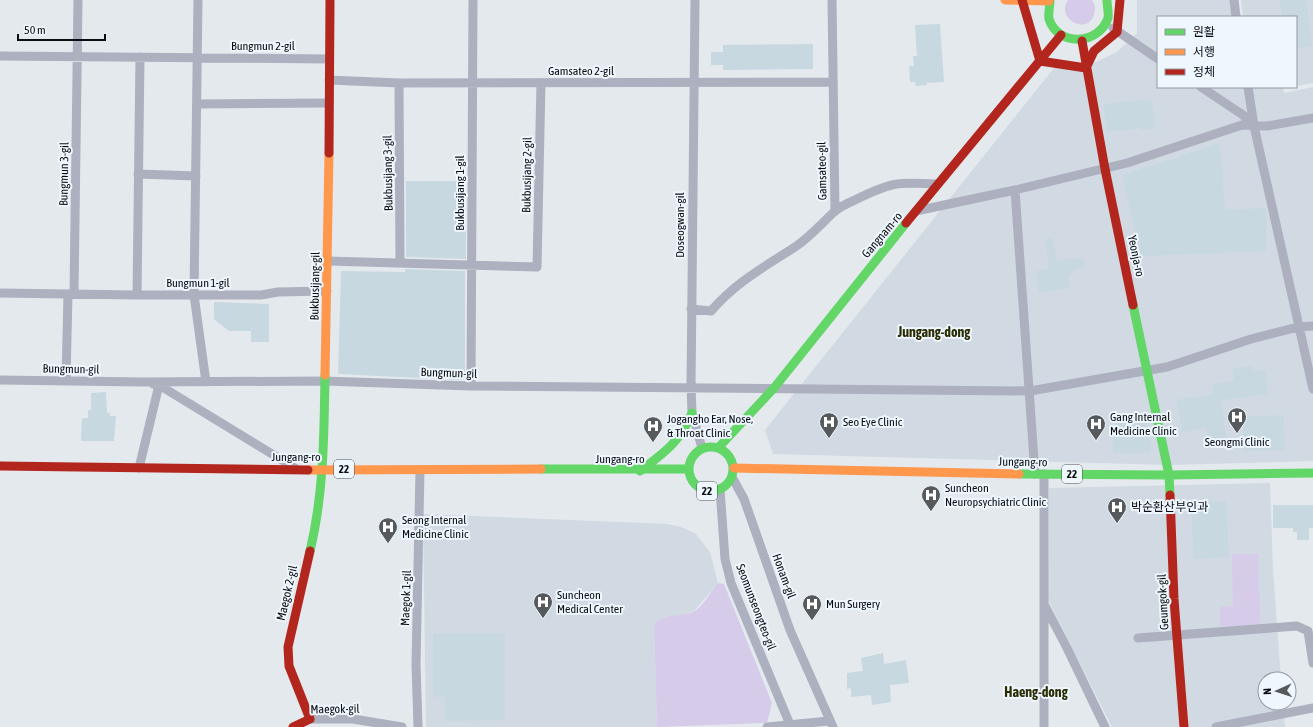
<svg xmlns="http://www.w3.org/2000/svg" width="1313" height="727" font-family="'Asap Condensed','Noto Sans KR',sans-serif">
<rect width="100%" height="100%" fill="#e4e9ee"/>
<path fill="#d1d9e3" d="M 1137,0 L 1238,0 L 1241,17 L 1158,17 L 1158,87 L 1283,87 L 1284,93 L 1313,87 L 1313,461 L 1169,465 L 773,454 L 765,430 L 1054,68 L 1096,62 L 1117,52 L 1137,33 Z
M 1241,0 L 1313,0 L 1313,83 L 1296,86 L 1296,17 L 1243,17 Z
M 1270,483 L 1273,570 L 1281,679 L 1265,679 L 1265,703 L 1283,703 L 1285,727 L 1112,727 L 1048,600 L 1049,488 Z
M 423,514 L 667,524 L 681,527 L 695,533 L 710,552 L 718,583 L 694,611 L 654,625 L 657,727 L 426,727 Z"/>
<path fill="#d6cbe9" d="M 1068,0 L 1092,0 C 1095,4 1096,9 1094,15 C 1087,36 1055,19 1068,0 Z
M 1232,554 L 1258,554 L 1260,625 L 1220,626 L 1220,607 L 1233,606 Z
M 718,583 L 724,584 L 772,703 L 767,723 L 657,727 L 654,625 C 663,613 681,617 693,612 C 703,607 711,591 718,583 Z"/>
<path fill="#c7d8e0" d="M 1280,0 L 1306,0 L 1312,46 L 1296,48 L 1296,17 L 1282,17 Z
M 940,24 L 944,82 L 926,83 L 927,85 L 916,86 L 915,82 L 910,82 L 909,66 L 914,66 L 913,56 L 917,56 L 915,25 Z
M 813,44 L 813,69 L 723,70 L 723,65 L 711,65 L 711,52 L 723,52 L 723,45 Z
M 1152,99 L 1155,129 L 1141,130 L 1141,128 L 1107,132 L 1104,104 Z
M 1220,143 L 1225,210 L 1266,208 L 1266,251 L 1141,256 L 1122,175 Z
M 406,181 L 466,181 L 466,259 L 406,257 Z
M 1053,238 L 1057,261 L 1083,257 L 1085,268 L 1076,269 L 1068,277 L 1070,288 L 1039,293 L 1036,271 L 1049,269 L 1045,239 Z
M 405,269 L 465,271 L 465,378 L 462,380 L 338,374 L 341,271 L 405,272 Z
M 214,302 L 269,304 L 269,342 L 251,342 L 251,331 L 229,331 L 214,319 Z
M 1251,366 L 1255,371 L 1265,370 L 1268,394 L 1221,400 L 1226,439 L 1221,446 L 1213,440 L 1208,441 L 1206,428 L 1182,432 L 1177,400 L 1214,394 L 1212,384 L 1234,380 L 1233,369 Z
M 106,392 L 107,413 L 110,413 L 110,416 L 116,416 L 114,441 L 81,441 L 82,418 L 88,418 L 88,410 L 91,410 L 91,393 Z
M 1146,412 L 1151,447 L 1148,453 L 1113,453 L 1112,428 L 1121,417 Z
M 1284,415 L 1285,450 L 1244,451 L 1243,417 Z
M 1226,501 L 1229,557 L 1194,559 L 1191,503 Z
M 1273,505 L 1313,505 L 1313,528 L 1309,528 L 1309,540 L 1297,540 L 1297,532 L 1293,532 L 1293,528 L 1273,528 Z
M 433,633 L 505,633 L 505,720 L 445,721 L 445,696 L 434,697 Z
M 883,653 L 884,664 L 906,660 L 909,683 L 890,685 L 891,702 L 872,705 L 871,695 L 851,697 L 851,688 L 847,689 L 847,673 L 863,671 L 861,658 Z"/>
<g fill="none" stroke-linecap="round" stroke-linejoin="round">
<path stroke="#adb0be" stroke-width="9" d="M 198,0 L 194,295 L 206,382
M 695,0 L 691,386 L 692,413 L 702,448
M 832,0 L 835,211
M 1234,0 L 1236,17
M 1113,28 L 1158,59
M 0,56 L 329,59
M 329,80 L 399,83 L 833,82
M 399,83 L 400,263
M 1201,87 L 1243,115 L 1254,126
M 1248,87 L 1254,126 L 1313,389
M 198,104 L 328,103
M 138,174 L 196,176
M 1015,190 L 1035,474
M 916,211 L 1015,190 L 1127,163 L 1242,125 L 1267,126 L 1313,118
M 328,261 L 537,267 L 541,83
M 0,293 L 137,295 L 261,295 L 278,292 L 327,291
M 74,294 L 78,0
M 137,295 L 140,57
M 691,309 L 711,311 C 736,282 764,267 795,247 C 810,237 821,224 834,212 C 839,207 848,203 855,200 C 891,182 897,182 937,184
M 0,380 L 142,382 L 324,381 L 471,386 L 1030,391 L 1167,367 L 1251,339 L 1298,327 L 1313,326
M 66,380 L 68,294
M 153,384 L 159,385 L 295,468
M 471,386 L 473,0
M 139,468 L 159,385
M 1044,474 L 1044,727
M 732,477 L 744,499 L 790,630 L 833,727
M 720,489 L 725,559 L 731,583 L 791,727
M 1044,604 L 1067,648 L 1105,727
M 1138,638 L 1297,626 L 1308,631 L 1313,663
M 310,719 L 353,719 L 402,727
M 418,727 L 416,664 L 420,470
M 767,727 L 829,721
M 1216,727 L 1313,708"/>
<path stroke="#63d668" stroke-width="9" d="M 1050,0 C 1050,6 1048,13 1049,19 C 1058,47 1099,45 1108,18 C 1109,13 1107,6 1107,0
M 1133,305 L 1169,475 L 1170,495
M689 469a22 22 0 1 1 44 0a22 22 0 1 1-44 0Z
M 719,447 L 774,388 L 906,223
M 541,469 L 688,469
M 640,471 C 664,453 680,442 692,413
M 1019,474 L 1169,475 L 1313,473
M 310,551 C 324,493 324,434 325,375"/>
<path stroke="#ff974d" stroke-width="9" d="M 1005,0 L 1049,1
M 325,375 L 329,153
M 734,468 L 1019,474
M 308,470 L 541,469"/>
<path stroke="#b3261e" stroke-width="9" d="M 1022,0 L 1040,61 L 1086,68 L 1094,51 L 1117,32 L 1120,0
M 1082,41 L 1105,169 L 1133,305
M 329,153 L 330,0
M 906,223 L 1061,35
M 0,466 L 308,470
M 1170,495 L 1174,599 L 1184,727
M 293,727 L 310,719 L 289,666 L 288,647 L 310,551"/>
</g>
<defs>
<g id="hospital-pin" transform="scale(1)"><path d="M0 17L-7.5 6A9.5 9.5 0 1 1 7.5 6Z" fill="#565a5d" stroke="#eef6fe"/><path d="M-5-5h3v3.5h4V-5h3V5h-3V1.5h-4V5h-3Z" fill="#fff"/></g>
</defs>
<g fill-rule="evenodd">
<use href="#hospital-pin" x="1237" y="417"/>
<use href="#hospital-pin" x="829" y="422"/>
<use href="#hospital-pin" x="1096" y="424"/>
<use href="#hospital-pin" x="653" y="426"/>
<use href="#hospital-pin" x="931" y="495"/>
<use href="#hospital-pin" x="1117" y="507"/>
<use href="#hospital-pin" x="388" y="527"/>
<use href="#hospital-pin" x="543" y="602"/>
<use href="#hospital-pin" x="812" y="604"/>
</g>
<g text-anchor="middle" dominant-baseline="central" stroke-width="4" stroke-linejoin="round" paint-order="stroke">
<g fill="#eef6fe" stroke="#4e5357" stroke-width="1">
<rect x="334" y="460" width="20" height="18" rx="3"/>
<rect x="1062" y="465" width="20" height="18" rx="3"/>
<rect x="697" y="482" width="20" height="18" rx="3"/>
</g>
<g font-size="11" font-weight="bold" fill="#0a0d0f">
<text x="344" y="469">22</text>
<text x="1072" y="474">22</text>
<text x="707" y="491">22</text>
</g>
<g font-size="12" fill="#0a0d0f" stroke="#eef6fe">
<text x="263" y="46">Bungmun 2-gil</text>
<text x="581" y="71">Gamsateo 2-gil</text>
<text transform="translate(822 171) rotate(-91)">Gamsateo-gil</text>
<text transform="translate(388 173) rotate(-91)">Bukbusijang 3-gil</text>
<text transform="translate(64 174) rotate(-89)">Bungmun 3-gil</text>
<text transform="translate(527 175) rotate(-89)">Bukbusijang 2-gil</text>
<text transform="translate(460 193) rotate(-90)">Bukbusijang 1-gil</text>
<text transform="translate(680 225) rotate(-90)">Doseogwan-gil</text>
<text transform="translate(882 235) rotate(-50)">Gangnam-ro</text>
<text transform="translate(1136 256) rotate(78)">Yeonja-ro</text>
<text x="198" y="283">Bungmun 1-gil</text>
<text transform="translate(315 286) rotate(-89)">Bukbusijang-gil</text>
<text transform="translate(71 369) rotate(1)">Bungmun-gil</text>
<text transform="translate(449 373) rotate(2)">Bungmun-gil</text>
<text x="296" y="457">Jungang-ro</text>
<text x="620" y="459">Jungang-ro</text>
<text transform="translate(1023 462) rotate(1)">Jungang-ro</text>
<text transform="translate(784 576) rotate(70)">Honam-gil</text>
<text transform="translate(287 593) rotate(-77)">Maegok 2-gil</text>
<text transform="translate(406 598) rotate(-88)">Maegok 1-gil</text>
<text transform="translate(1163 602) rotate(-93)">Geumgok-gil</text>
<text transform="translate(756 607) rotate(69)">Seomunseongteo-gil</text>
<text transform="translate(335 709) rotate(-1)">Maegok-gil</text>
</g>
<g font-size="12" fill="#0a0d0f" stroke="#eef6fe" text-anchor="start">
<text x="1110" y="417">Gang Internal<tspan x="1110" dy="14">Medicine Clinic</tspan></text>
<text x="667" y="419">Jogangho Ear, Nose,<tspan x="667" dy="14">&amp; Throat Clinic</tspan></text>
<text x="843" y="422">Seo Eye Clinic</text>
<text x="1237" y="442" text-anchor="middle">Seongmi Clinic</text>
<text x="945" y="488">Suncheon<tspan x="945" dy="14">Neuropsychiatric Clinic</tspan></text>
<text x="1131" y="507">박순환산부인과</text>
<text x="402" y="520">Seong Internal<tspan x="402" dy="14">Medicine Clinic</tspan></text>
<text x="557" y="595">Suncheon<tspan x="557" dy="14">Medical Center</tspan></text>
<text x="826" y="604">Mun Surgery</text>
</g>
<g font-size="14" font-weight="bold" fill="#2a2d03" stroke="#eef6fe">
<text x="934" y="332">Jungang-dong</text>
<text x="1036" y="692">Haeng-dong</text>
</g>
</g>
<rect x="1157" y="16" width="140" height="72" fill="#eef6fe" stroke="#93999e"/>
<rect x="1165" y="29" width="20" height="6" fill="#63d668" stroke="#93999e"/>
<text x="1193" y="36" font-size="12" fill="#0a0d0f">원활</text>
<rect x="1165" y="49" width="20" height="6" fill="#ff974d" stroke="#93999e"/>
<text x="1193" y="56" font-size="12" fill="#0a0d0f">서행</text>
<rect x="1165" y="69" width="20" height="6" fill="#b3261e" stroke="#93999e"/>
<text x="1193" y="76" font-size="12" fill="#0a0d0f">정체</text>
<g transform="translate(1277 691) rotate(267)"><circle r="19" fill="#eef6fe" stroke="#93999e"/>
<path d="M0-3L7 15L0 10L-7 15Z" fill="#565a5d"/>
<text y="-6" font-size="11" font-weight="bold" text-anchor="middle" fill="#0a0d0f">N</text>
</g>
<path d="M18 34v6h87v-6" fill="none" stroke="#0a0d0f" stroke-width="2"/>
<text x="24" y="34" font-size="12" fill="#0a0d0f" stroke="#eef6fe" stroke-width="3" paint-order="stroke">50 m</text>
</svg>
